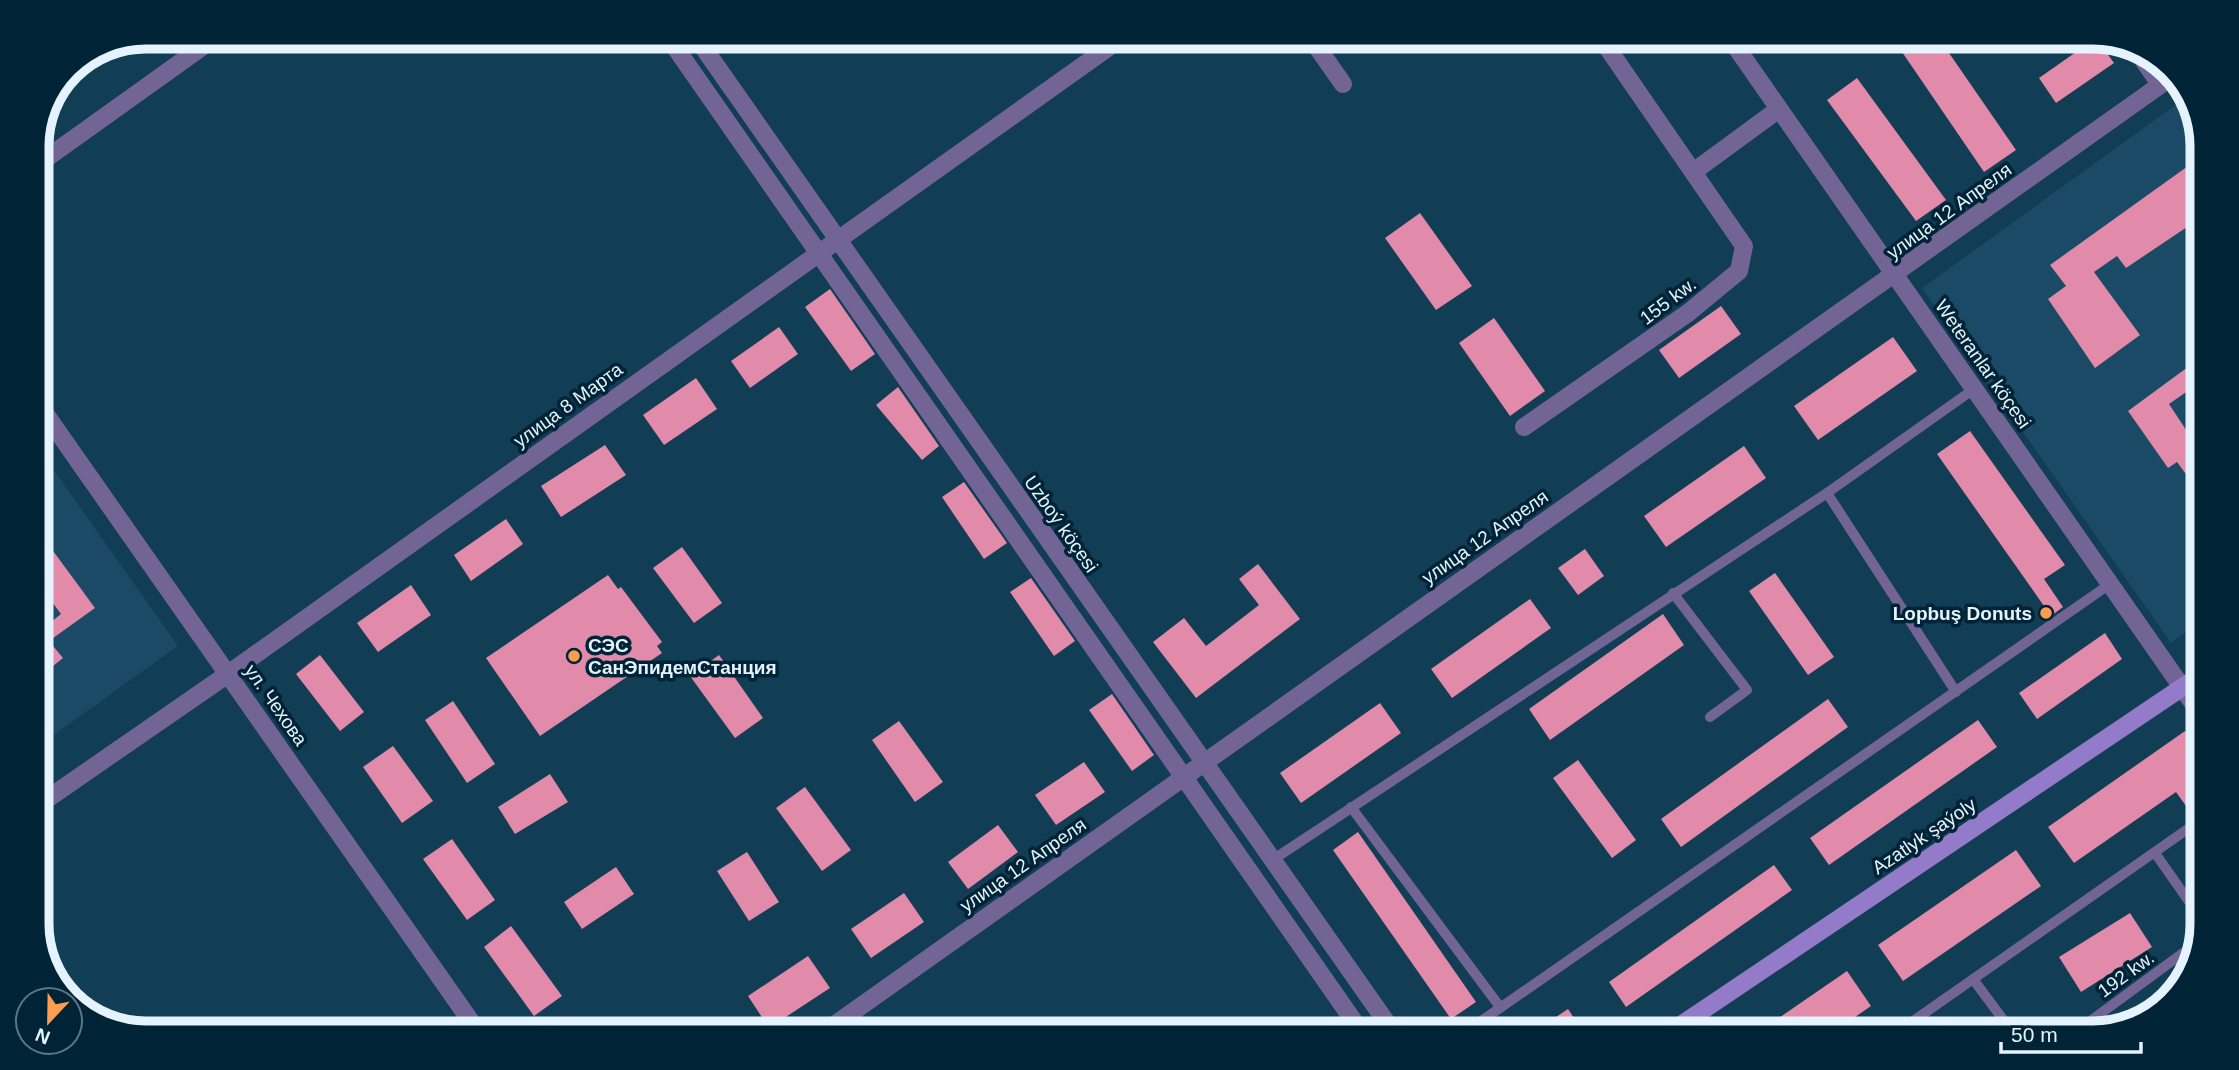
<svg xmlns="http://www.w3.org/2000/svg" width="2239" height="1070" font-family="Helvetica,sans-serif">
<rect width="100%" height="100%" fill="#113d55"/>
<path fill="#1b4a66" d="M 2188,96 L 2202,139 L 2202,621 L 2171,643 L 1922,288 Z
M 37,446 L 178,646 L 37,747 Z"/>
<path fill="#e18aa9" d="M 1917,37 L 1938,37 L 2016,150 L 1984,172 L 1900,49 Z
M 2096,38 L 2114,63 L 2056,103 L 2039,78 Z
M 1857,78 L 1946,200 L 1916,221 L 1827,100 Z
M 2202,156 L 2202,217 L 2126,268 L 2117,256 L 2094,272 L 2140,335 L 2095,368 L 2048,299 L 2066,286 L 2050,265 Z
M 1420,213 L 1472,286 L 1436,310 L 1385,238 Z
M 830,289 L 875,354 L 851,371 L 805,307 Z
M 1721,306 L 1741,334 L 1679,378 L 1659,350 Z
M 1494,318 L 1545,391 L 1510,416 L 1459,343 Z
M 779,327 L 798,354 L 750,388 L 731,361 Z
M 1893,337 L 1917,371 L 1818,440 L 1794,406 Z
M 2192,364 L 2202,381 L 2169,404 L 2202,454 L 2202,496 L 2177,462 L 2168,468 L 2128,411 Z
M 696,378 L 717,409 L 664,445 L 643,415 Z
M 898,387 L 939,446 L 922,460 L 876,405 Z
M 1970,431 L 2065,565 L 2044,579 L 2063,607 L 2051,616 L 1937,454 Z
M 605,445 L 626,475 L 561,517 L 541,486 Z
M 1744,446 L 1766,478 L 1666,547 L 1644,516 Z
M 964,482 L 1007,543 L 984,559 L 942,497 Z
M 506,519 L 523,544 L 471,581 L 454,555 Z
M 37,529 L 95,608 L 49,641 L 63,658 L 37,679 L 37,626 L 41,630 L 61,614 L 37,582 Z
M 682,547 L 722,603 L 694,623 L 653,568 Z
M 1585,549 L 1604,576 L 1578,595 L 1558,568 Z
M 1258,564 L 1300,619 L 1196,698 L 1153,642 L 1184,618 L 1206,646 L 1259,605 L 1239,579 Z
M 1775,573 L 1834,657 L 1808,675 L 1749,591 Z
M 608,575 L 618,589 L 621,587 L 662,642 L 657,646 L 662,653 L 540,736 L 486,658 Z
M 1031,578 L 1075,641 L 1054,656 L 1010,592 Z
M 411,585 L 431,615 L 378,652 L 357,623 Z
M 1530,599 L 1551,628 L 1452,698 L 1431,669 Z
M 1663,614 L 1684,645 L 1550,740 L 1529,709 Z
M 2105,633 L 2122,659 L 2037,719 L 2019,693 Z
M 320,655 L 364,712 L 340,731 L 296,674 Z
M 719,655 L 763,718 L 735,738 L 690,676 Z
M 1112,694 L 1154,755 L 1132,771 L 1089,710 Z
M 1828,699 L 1848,727 L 1681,847 L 1661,819 Z
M 453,701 L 495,764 L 467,783 L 425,720 Z
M 1380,703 L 1401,733 L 1301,803 L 1280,773 Z
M 1978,720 L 1997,747 L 1829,865 L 1810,838 Z
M 899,721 L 943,782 L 915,802 L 872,740 Z
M 2185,731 L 2202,757 L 2202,795 L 2186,806 L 2176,792 L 2074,863 L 2048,827 Z
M 393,746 L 433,801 L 402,823 L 363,767 Z
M 1578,760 L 1636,840 L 1612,858 L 1553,778 Z
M 1084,762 L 1105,792 L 1056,825 L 1035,795 Z
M 550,774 L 568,802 L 515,834 L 498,807 Z
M 805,787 L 851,850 L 822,871 L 776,808 Z
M 998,825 L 1018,852 L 968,889 L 948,862 Z
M 1358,832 L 1476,1002 L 1451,1019 L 1333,850 Z
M 452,839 L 495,900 L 467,920 L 423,859 Z
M 2016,850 L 2041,886 L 1903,981 L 1878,945 Z
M 747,852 L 779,902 L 749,921 L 717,871 Z
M 1774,865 L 1792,890 L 1626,1007 L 1609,982 Z
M 616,867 L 634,894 L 582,929 L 564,902 Z
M 904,893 L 924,922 L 871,958 L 851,929 Z
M 2130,913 L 2152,947 L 2081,992 L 2059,957 Z
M 511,926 L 562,996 L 534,1016 L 484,947 Z
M 808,956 L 830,988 L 769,1028 L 748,996 Z
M 1847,971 L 1871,1006 L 1832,1033 L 1757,1033 Z
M 1568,1009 L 1584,1033 L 1532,1033 Z"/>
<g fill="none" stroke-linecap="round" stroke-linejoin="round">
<path stroke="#736496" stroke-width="10" d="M 2128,45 L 2157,87
M 1827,493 L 1956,692
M 1673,593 L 1747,690 L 1710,717
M 1351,807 L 1500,1007
M 2155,853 L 2202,920
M 1274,859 L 1827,493 L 1974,389
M 1973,979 L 2013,1033
M 1464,1033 L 2110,584
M 1896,1033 L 2202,819
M 2074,1033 L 2198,942"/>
<path stroke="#736496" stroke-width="18" d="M 1310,37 L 1343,84
M 1600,37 L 1693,172 L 1779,109
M 1729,37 L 2202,716
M 37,165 L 216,37
M 37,402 L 479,1033
M 1524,427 L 1688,313 L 1739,271 L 1744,246 L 1693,172
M 37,806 L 228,674 L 1123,37
M 823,1033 L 2173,76"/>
<path stroke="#736496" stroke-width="18" d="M 668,37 L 1362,1033
M 696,37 L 1394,1033"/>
<path stroke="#947bc9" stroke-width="18" d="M 1669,1033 L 2202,674"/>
</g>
<g fill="#fb9e51" stroke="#002336" stroke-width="2.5">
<circle cx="2046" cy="613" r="7"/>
<circle cx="574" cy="656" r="7"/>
</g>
<g text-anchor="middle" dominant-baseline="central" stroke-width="7" stroke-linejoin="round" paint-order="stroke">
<g font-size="19" fill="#e4f3fe" stroke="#002336">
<text transform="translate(1949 211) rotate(-36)">улица 12 Апреля</text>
<text transform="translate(1668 301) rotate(-37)">155 kw.</text>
<text transform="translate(1983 364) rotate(55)">Weteranlar köçesi</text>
<text transform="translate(568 405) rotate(-36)">улица 8 Марта</text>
<text transform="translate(1061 524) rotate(55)">Uzboý köçesi</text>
<text transform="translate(1485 537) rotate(-35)">улица 12 Апреля</text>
<text transform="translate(276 705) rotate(55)">ул. Чехова</text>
<text transform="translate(1924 836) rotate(-34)">Azatlyk şaýoly</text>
<text transform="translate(1023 865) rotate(-35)">улица 12 Апреля</text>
<text transform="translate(2126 974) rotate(-36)">192 kw.</text>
</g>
<g font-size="19" font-weight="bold" fill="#e4f3fe" stroke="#002336" text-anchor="end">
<text x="2032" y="613">Lopbuş Donuts</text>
<text x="588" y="645" text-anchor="start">СЭС<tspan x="588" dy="22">СанЭпидемСтанция</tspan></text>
</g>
</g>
<path d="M0 0H2239V1070H0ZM146 49H2093A97 97 0 0 1 2190 146V924A97 97 0 0 1 2093 1021H146A97 97 0 0 1 49 924V146A97 97 0 0 1 146 49Z" fill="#002336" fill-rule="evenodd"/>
<path fill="none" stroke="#e4f3fe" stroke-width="9" d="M146 49H2093A97 97 0 0 1 2190 146V924A97 97 0 0 1 2093 1021H146A97 97 0 0 1 49 924V146A97 97 0 0 1 146 49Z"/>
<g transform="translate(49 1021) rotate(202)"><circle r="33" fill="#002336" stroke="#5b7686" stroke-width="2"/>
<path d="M0-5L12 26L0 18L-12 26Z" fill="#fb9e51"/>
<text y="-10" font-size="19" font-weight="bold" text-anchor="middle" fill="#e4f3fe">N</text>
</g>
<path d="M2001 1042v10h140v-10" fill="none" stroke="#e4f3fe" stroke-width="3.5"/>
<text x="2011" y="1042" font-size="21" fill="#e4f3fe" stroke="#002336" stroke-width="5" paint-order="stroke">50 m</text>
</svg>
